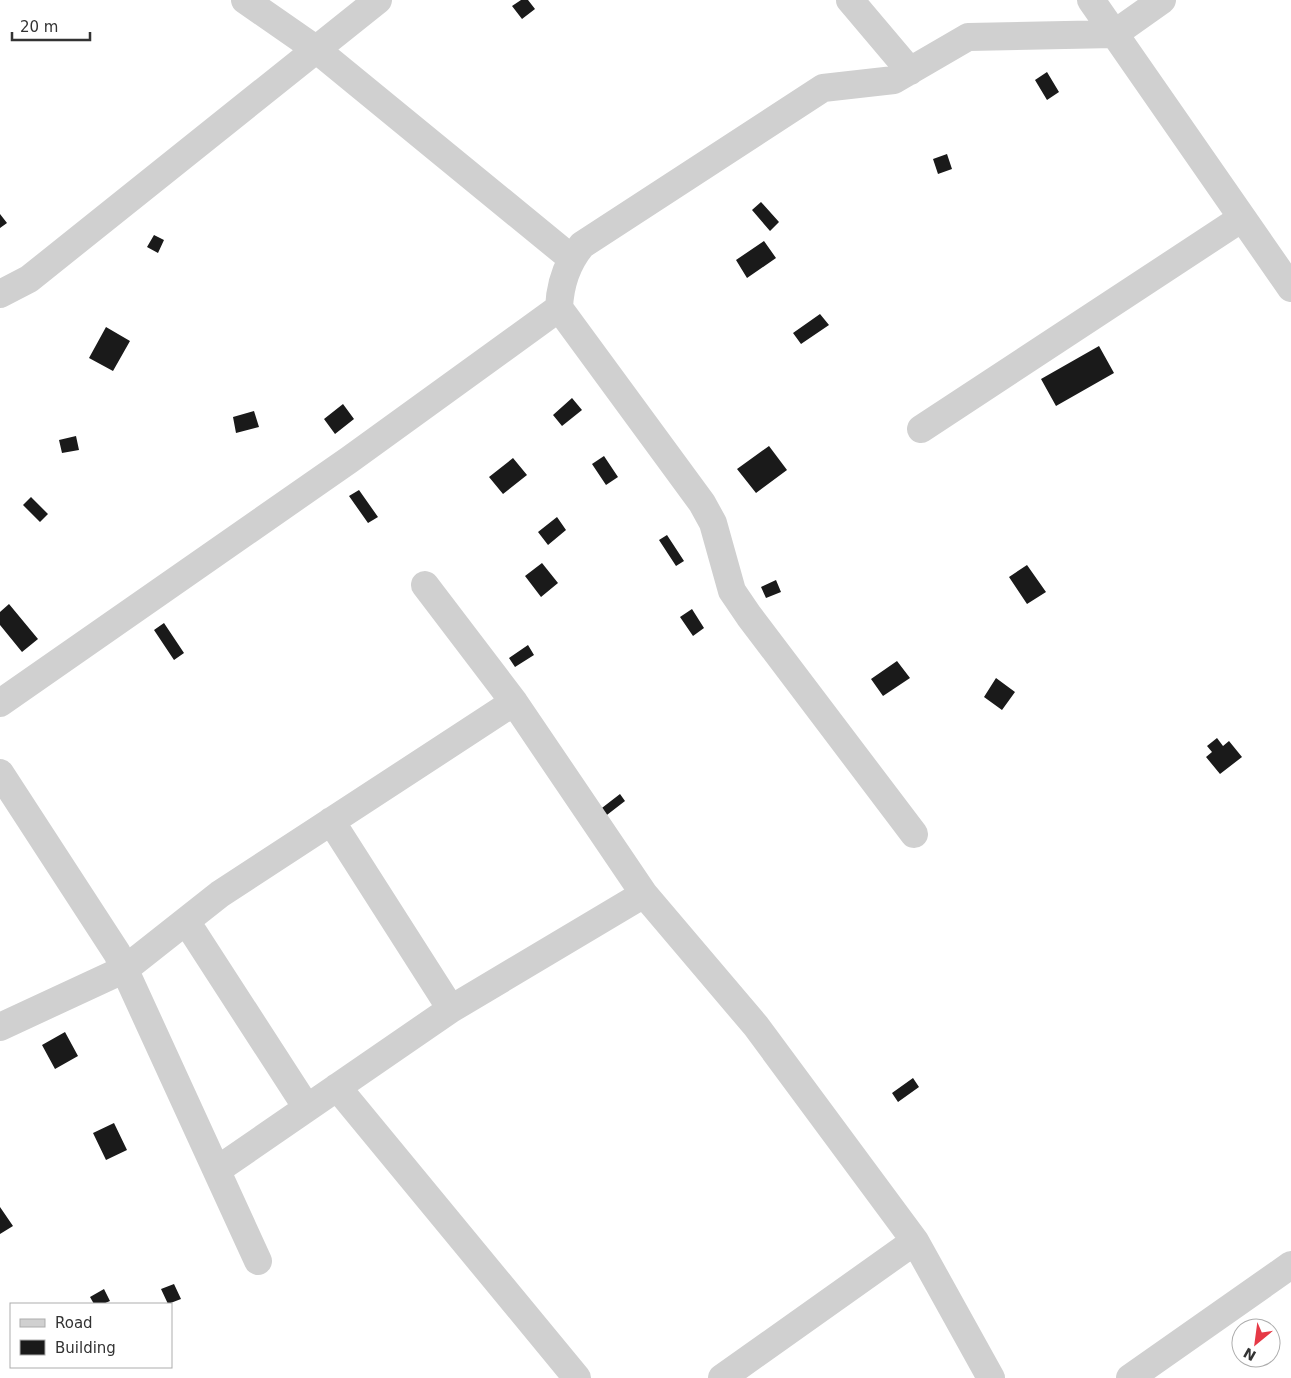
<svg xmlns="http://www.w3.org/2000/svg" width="1291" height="1378" font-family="'DejaVu Sans',sans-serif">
<rect width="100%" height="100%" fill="#fff"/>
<path fill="#1a1a1a" d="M 521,0 L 528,0 L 535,9 L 522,19 L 512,6 Z
M 1047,72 L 1059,92 L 1047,100 L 1035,80 Z
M 947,154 L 952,169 L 938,174 L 933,159 Z
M 761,202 L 779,222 L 770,231 L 752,210 Z
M 0,214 L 7,223 L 0,228 Z
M 154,235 L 164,240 L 158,253 L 147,247 Z
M 764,241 L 776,258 L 747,278 L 736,260 Z
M 820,314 L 829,325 L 801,344 L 793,333 Z
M 106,327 L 130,341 L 113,371 L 89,358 Z
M 1099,346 L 1114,373 L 1056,406 L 1041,379 Z
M 572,398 L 582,410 L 562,426 L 553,415 Z
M 343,404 L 354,419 L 335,434 L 324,419 Z
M 254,411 L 259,427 L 236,433 L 233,417 Z
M 76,436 L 79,450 L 62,453 L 59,440 Z
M 769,446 L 787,470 L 756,493 L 737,469 Z
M 604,456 L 618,477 L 606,485 L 592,464 Z
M 513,458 L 527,475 L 503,494 L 489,477 Z
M 359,490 L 378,517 L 368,523 L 349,496 Z
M 31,497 L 48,514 L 40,522 L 23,505 Z
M 557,517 L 566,530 L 548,545 L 538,532 Z
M 667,535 L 684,561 L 676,566 L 659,540 Z
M 542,563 L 558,583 L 541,597 L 525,576 Z
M 1027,565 L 1046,592 L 1027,604 L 1009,577 Z
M 776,580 L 781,592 L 766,598 L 761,587 Z
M 9,604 L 38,639 L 22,652 L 0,625 L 0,612 Z
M 692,609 L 704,628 L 693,636 L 680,617 Z
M 164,623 L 184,653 L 174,660 L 154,630 Z
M 528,645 L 534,655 L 515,667 L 509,658 Z
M 897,661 L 910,678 L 883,696 L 871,679 Z
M 996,678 L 1015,692 L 1002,710 L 984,697 Z
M 1217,738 L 1223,746 L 1229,741 L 1242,757 L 1220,774 L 1206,757 L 1212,752 L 1207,746 Z
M 620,794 L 625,801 L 603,818 L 598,811 Z
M 65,1032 L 78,1056 L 55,1069 L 42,1045 Z
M 913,1078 L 919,1087 L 898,1102 L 892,1093 Z
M 114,1123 L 127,1150 L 106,1160 L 93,1133 Z
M 0,1207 L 13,1226 L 0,1234 Z
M 174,1284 L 181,1299 L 168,1304 L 161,1289 Z
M 104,1289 L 110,1301 L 103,1304 L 94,1304 L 90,1297 Z"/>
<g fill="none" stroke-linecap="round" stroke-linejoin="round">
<path stroke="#d0d0d0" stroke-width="28" d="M 245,0 L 317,50 L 571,258
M 850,0 L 910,71
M 1091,0 L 1291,288
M 0,294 L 29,279 L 378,0
M 559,308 L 702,503 L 713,523 L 732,591 L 749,616 L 914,834
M 921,429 L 1242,218
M 425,585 L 514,702 L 644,894 L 756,1026 L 915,1241 L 991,1378
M 0,703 L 349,460 L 559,308 C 560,285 567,263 582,245 L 823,88 L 894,80 L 968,37 L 1114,34 L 1162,0
M 0,773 L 117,953 L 258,1261
M 331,821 L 451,1009
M 186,921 L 307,1108
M 0,1027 L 125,969 L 220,894 L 514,702
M 337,1087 L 577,1378
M 217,1170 L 451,1009 L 644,894
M 722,1378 L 915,1241
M 1130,1378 L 1291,1265"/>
</g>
<rect x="10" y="1303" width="162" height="65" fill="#ffffff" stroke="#adadad"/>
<rect x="20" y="1319" width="25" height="8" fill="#d0d0d0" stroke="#adadad"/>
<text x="55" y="1328" font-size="15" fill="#333333">Road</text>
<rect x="20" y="1340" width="25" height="15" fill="#1a1a1a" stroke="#adadad"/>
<text x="55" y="1353" font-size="15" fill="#333333">Building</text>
<g transform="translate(1256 1343) rotate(209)"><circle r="24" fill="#ffffff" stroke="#adadad"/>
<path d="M0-4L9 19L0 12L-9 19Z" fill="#e63946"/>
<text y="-8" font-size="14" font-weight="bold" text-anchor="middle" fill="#333333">N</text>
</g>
<path d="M12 32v8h78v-8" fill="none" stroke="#333333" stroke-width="2.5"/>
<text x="20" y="32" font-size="15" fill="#333333" stroke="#ffffff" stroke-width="4" paint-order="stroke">20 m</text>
</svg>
